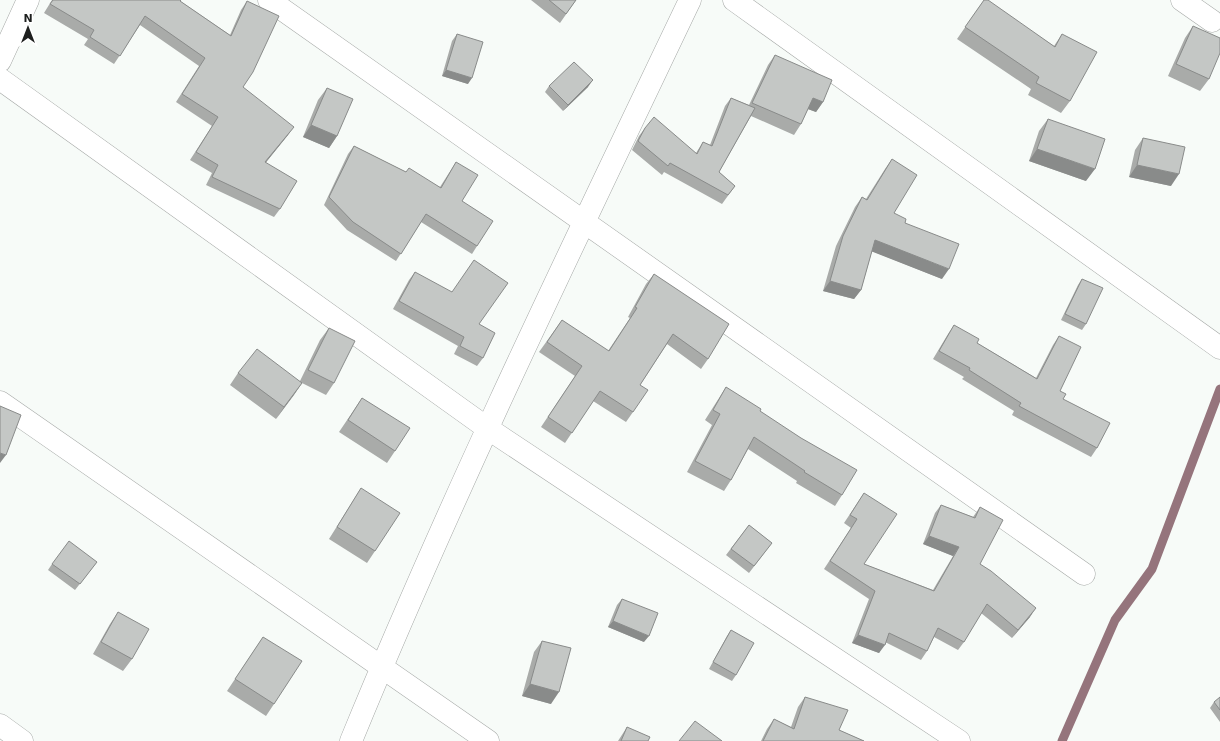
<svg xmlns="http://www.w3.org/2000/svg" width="1220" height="741" font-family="'DejaVu Sans',sans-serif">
<rect width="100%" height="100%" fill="#f7fbf8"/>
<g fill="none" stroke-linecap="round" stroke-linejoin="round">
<path stroke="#95747c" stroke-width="9" d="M 1062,741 L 1115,620 L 1152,569 L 1220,389"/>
<g stroke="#a5a8a6" stroke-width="23">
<path id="street" d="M 269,0 L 1084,574
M 734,0 L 1220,348
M 1182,0 L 1212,21
M 0,61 L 28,0
M 0,79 L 487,428 L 959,741
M 0,402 L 488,741
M 0,725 L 22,741
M 351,741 C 454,490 573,245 690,0"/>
</g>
<use href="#street" stroke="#fff" stroke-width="22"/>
</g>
<path fill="#a9aba9" d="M 52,0 L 181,0 L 180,1 L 230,35 L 241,10 L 247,1 L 243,87 L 288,135 L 266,162 L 280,209 L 274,217 L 206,185 L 212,173 L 190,160 L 212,126 L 176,102 L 199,66 L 140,25 L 114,64 L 84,45 L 88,39 L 44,13 Z
M 531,0 L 576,0 L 560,23 Z
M 984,0 L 1054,46 L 1062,34 L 1070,101 L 1061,113 L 1028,95 L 1031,89 L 957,39 Z
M 1193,26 L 1209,79 L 1200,91 L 1168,76 L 1185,38 Z
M 457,34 L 468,84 L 442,76 L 452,41 Z
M 775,55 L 823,102 L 816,112 L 808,109 L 801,124 L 794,135 L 751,116 L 719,172 L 735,186 L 722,204 L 664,172 L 662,175 L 632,150 L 639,136 L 645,128 L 696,153 L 703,142 L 710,145 L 725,106 L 731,98 L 749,105 L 768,65 Z
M 549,86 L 588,87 L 563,111 L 545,92 Z
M 327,88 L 337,136 L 329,148 L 303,137 L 318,100 Z
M 1048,119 L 1086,181 L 1029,161 L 1039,131 Z
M 1143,138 L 1171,186 L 1129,177 L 1135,150 Z
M 354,146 L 406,172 L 440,187 L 456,162 L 462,201 L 477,246 L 472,254 L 421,222 L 396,261 L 347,230 L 324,205 L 348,154 Z
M 892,159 L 894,213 L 905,223 L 942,279 L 872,251 L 861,290 L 854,299 L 823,291 L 836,246 L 855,207 L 862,197 L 866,199 L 885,169 Z
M 415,272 L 479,324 L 483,358 L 477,366 L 454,354 L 458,346 L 393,309 L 409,280 Z
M 654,274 L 708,359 L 701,369 L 667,344 L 640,385 L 633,412 L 626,422 L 593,401 L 565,443 L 541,427 L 575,376 L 539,352 L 562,320 L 608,351 L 630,318 L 628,317 L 646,284 Z
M 1082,279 L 1086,324 L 1082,330 L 1061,320 L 1078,285 Z
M 954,325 L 977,343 L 1036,378 L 1053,345 L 1059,336 L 1060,391 L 1063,399 L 1097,448 L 1091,457 L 1012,415 L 1014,411 L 962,379 L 964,377 L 933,359 L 948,334 Z
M 329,328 L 334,383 L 326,395 L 302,383 L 276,419 L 230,385 L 238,373 L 300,381 L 320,340 Z
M 726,387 L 760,411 L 842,495 L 835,506 L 796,483 L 797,481 L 748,449 L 731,480 L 724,491 L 687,472 L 712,425 L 705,420 Z
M 362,398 L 395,451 L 387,463 L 339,432 Z
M 361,488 L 375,551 L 367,563 L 329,539 Z
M 864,493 L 864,564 L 933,590 L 953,556 L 923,544 L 935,513 L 941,505 L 973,517 L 980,507 L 980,564 L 1030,617 L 1012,638 L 981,613 L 964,642 L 958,650 L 934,637 L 927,651 L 921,660 L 885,642 L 879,653 L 852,643 L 869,599 L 824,569 L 851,528 L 844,523 Z
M 749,525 L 772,543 L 749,573 L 726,555 Z
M 97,562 L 75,590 L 48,570 L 52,564 Z
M 622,599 L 644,642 L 608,627 L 617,605 Z
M 118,612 L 132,659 L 123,671 L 93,654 L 110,624 Z
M 731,630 L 736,675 L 732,681 L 709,669 L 727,636 Z
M 263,637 L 274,704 L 266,716 L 227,691 Z
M 542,641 L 551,704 L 522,696 L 534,652 Z
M 805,697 L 839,730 L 864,741 L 761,741 L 767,729 L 774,719 L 791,727 L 798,707 Z
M 1220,697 L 1220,722 L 1210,708 L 1214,702 Z
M 627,727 L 648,741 L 618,741 Z"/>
<path fill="#898b8a" d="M 446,70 L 472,78 L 468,84 L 442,76 Z
M 593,80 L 588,87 L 563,111 L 568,105 Z
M 813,98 L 823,102 L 816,112 L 805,108 Z
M 311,125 L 337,136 L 329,148 L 303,137 Z
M 294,127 L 288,135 L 259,171 L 265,162 Z
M 1037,149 L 1095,169 L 1086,181 L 1029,161 Z
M 1137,165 L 1179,174 L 1171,186 L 1129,177 Z
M 875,240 L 949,269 L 942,279 L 868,250 Z
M 830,281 L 861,290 L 854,299 L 823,291 Z
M 302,383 L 294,395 L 276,419 L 284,407 Z
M 0,453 L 6,455 L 0,463 Z
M 929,536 L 959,547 L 953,556 L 923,544 Z
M 1036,608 L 1030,617 L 1012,638 L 1018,630 Z
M 613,621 L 649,636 L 644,642 L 608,627 Z
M 858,635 L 885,645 L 879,653 L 852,643 Z
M 530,684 L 559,692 L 551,704 L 522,696 Z"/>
<path fill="#c4c7c5" stroke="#898b8a" d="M 53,0 L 181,0 L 180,1 L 231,36 L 247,1 L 279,16 L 253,72 L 243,87 L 294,127 L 265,162 L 297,181 L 280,209 L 212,177 L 218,165 L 196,152 L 218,117 L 182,94 L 205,58 L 145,16 L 120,56 L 90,37 L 94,30 L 50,4 Z
M 549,0 L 576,0 L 566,14 Z
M 984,0 L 988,0 L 1055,47 L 1062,34 L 1097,52 L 1070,101 L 1036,83 L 1039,77 L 965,27 Z
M 1193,26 L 1220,38 L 1220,53 L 1209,79 L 1176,64 Z
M 457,34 L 483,42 L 472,78 L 446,70 Z
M 775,55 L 832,80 L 823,102 L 813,98 L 801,124 L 752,103 Z
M 574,62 L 593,80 L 568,105 L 549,86 Z
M 327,88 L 353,99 L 337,136 L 311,125 Z
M 731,98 L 755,108 L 719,172 L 735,186 L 728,195 L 670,163 L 668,166 L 638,141 L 645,128 L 654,117 L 697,154 L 703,142 L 712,146 Z
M 1048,119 L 1105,139 L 1095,169 L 1037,149 Z
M 1143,138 L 1185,147 L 1179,174 L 1137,165 Z
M 354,146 L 406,172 L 409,168 L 441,188 L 456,162 L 478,175 L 462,201 L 493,221 L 477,246 L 426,214 L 401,254 L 353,222 L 329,197 Z
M 892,159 L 917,175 L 894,213 L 906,219 L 905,223 L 959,244 L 949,269 L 875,240 L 861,290 L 830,281 L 843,236 L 862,197 L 867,200 Z
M 474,260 L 508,283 L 479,324 L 495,333 L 483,358 L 460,346 L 464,337 L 399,301 L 415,272 L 452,292 Z
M 654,274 L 729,324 L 708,359 L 673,334 L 640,385 L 648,390 L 633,412 L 600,391 L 572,433 L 548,417 L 582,366 L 547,342 L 562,320 L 609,351 L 637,308 L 635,307 Z
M 1082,279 L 1103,288 L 1086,324 L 1065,314 Z
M 954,325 L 979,339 L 977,343 L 1037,379 L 1059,336 L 1081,347 L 1060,391 L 1066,394 L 1063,399 L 1110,423 L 1097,448 L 1019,406 L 1021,403 L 969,370 L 970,368 L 939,351 Z
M 329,328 L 355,341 L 334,383 L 308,370 Z
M 257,349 L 302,383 L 284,407 L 238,373 Z
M 726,387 L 761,409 L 760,411 L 801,438 L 857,470 L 842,495 L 804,472 L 805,471 L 754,437 L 731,480 L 695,461 L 720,414 L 713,410 Z
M 362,398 L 410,428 L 395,451 L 348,420 Z
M 0,406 L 21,415 L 6,455 L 0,453 Z
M 361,488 L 400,513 L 375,551 L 337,527 Z
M 864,493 L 897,514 L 864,564 L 934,591 L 959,547 L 929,536 L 941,505 L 975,518 L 980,507 L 1003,520 L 980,564 L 991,571 L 1036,608 L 1018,630 L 987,604 L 964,642 L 938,628 L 927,651 L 889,633 L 885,645 L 858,635 L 875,591 L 830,561 L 857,519 L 850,515 Z
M 749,525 L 772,543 L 754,566 L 731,549 Z
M 69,541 L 97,562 L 80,584 L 52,564 Z
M 622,599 L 658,613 L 649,636 L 613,621 Z
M 118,612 L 149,629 L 132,659 L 101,642 Z
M 731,630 L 754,643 L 736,675 L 713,662 Z
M 263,637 L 302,661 L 274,704 L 235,679 Z
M 542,641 L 571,648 L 559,692 L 530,684 Z
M 805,697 L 848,710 L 839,730 L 864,741 L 763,741 L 774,719 L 794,729 Z
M 1220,697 L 1220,710 L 1214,702 Z
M 695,721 L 722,741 L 679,741 Z
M 627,727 L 650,737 L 648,741 L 621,741 Z"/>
<g transform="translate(28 28)" stroke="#ffffff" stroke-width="3" paint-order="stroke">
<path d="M0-3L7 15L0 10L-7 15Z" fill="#1d1f1e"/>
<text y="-6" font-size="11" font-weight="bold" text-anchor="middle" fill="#1d1f1e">N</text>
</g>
</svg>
